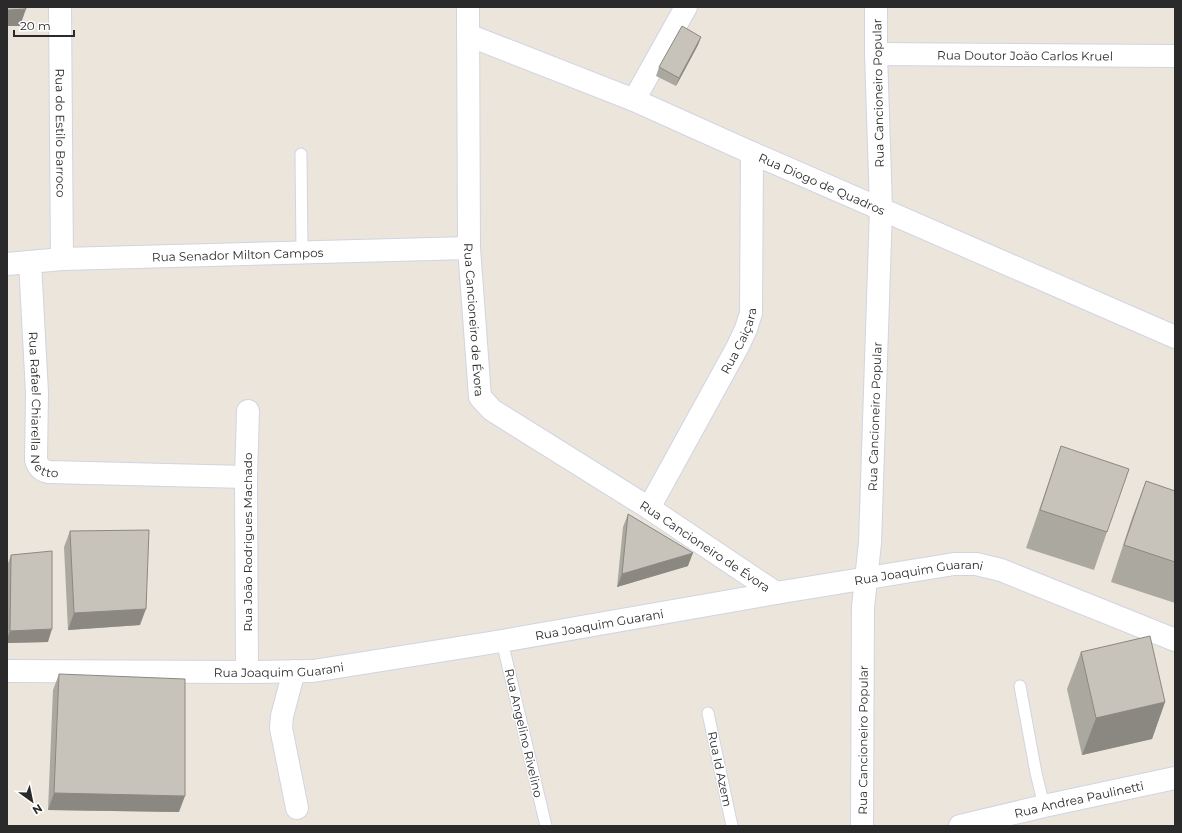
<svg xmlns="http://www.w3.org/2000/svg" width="1182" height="833" font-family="Montserrat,sans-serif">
<rect width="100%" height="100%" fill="#ebe5dc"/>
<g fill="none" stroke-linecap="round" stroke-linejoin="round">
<g stroke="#d1d4e2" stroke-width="13">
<path id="service" d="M 301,154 L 302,252
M 502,641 L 546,826
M 1020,686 L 1036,773 L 1044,806
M 708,713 L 732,826"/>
</g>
<g stroke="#d1d4e2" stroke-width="24">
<g id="minor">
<path id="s1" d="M 60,7 L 62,259"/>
<path id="s2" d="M 468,7 L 469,248 L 480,397 L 492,410 L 649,508 L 776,593"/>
<path id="s3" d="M 468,35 L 634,100 L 752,153 L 1175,337"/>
<path id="s4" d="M 876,54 L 1175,56"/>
<path d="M 634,100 L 686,7"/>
<path id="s5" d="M 30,262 L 37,393 L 36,460 C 38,467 42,471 49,472 L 246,477"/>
<path id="s6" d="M 7,264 L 62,259 L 469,248"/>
<path id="s7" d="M 649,508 L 737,348 L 746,329 L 751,313 L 752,153"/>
<path id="s8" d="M 7,671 L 247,672 L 313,671 L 502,641 L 776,593 L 954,564 L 976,564 L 1001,570 L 1175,640"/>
<path d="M 294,671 L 282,716 L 281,728 L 297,808"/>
<path d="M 247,672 L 246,477 L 248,411"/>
<path id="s9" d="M 862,826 L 863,607 L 870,543 L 881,208 L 876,54 L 876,7"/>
<path id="s10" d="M 960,826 L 1044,806 L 1175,778"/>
</g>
</g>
<use href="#service" stroke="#fff" stroke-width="11"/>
<use href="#minor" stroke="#fff" stroke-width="22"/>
</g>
<path fill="#aba8a0" d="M 701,37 L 698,45 L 676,86 L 656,76 L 659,67 Z
M 1061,446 L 1107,532 L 1094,570 L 1026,548 L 1048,484 Z
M 1146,481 L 1175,491 L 1175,603 L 1111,582 L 1132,518 Z
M 628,514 L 688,566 L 617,587 L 623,527 Z
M 70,531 L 140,625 L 68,630 L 64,547 Z
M 11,555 L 48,642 L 7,643 L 7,566 Z
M 1081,652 L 1165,702 L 1152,739 L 1082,755 L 1067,689 Z
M 59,674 L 179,812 L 48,810 L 53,690 Z"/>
<path fill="#8b8882" d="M 26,9 L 20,26 L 7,26 L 7,10 Z
M 701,37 L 698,45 L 676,86 L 679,78 Z
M 693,553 L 688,566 L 617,587 L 622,574 Z
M 146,609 L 140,625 L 68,630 L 74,613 Z
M 52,629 L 48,642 L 7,643 L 7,639 L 10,631 Z
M 1165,702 L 1152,739 L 1082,755 L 1096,718 Z
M 54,793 L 185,796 L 179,812 L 48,810 Z"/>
<path fill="#c7c3ba" stroke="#8b8882" d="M 7,7 L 26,7 L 26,9 L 7,10 Z
M 682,26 L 701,37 L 679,78 L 659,67 Z
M 1061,446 L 1129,469 L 1107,532 L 1040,510 Z
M 1146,481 L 1175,491 L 1175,562 L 1124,545 Z
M 628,514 L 693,553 L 622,574 Z
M 149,530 L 146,609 L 74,613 L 70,531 Z
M 52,551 L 52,629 L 10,631 L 11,555 Z
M 1150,636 L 1165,702 L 1096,718 L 1081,652 Z
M 59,674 L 185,679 L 185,796 L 54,793 Z"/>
<g text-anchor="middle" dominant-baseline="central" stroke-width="3" stroke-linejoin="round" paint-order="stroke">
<g font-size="12" fill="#2a2a2a" stroke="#fff">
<text stroke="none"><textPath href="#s4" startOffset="149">Rua Doutor João Carlos Kruel</textPath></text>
<text transform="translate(878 93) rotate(-91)">Rua Cancioneiro Popular</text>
<text stroke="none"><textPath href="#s1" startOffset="126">Rua do Estilo Barroco</textPath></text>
<text stroke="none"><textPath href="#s3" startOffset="384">Rua Diogo de Quadros</textPath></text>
<text stroke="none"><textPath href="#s6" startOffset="231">Rua Senador Milton Campos</textPath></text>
<text stroke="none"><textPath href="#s2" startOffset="313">Rua Cancioneiro de Évora</textPath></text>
<text stroke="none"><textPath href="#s7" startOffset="190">Rua Caiçara</textPath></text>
<text stroke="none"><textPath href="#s5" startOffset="148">Rua Rafael Chiarella Netto</textPath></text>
<text stroke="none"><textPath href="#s9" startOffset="410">Rua Cancioneiro Popular</textPath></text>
<text transform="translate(247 542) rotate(-90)">Rua João Rodrigues Machado</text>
<text stroke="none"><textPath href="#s2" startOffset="661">Rua Cancioneiro de Évora</textPath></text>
<text stroke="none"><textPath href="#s8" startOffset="920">Rua Joaquim Guarani</textPath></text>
<text stroke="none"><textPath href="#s8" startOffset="596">Rua Joaquim Guarani</textPath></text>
<text stroke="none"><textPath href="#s8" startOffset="272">Rua Joaquim Guarani</textPath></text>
<text transform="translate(524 733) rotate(77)">Rua Angelino Rivelino</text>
<text stroke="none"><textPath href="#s9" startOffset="86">Rua Cancioneiro Popular</textPath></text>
<text transform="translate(720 769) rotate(78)">Rua Id Azem</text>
<text stroke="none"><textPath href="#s10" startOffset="122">Rua Andrea Paulinetti</textPath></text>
</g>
</g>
<rect width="1182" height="833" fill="none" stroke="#2a2a2a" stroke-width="16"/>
<g transform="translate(32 801) rotate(147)" stroke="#ffffff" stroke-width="3" paint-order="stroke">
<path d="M0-3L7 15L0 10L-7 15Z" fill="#2a2a2a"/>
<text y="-6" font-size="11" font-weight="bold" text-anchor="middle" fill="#2a2a2a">N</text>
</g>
<path d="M14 30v6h60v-6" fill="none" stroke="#2a2a2a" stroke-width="2"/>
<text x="20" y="30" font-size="12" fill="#2a2a2a" stroke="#ffffff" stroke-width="3" paint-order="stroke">20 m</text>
</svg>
